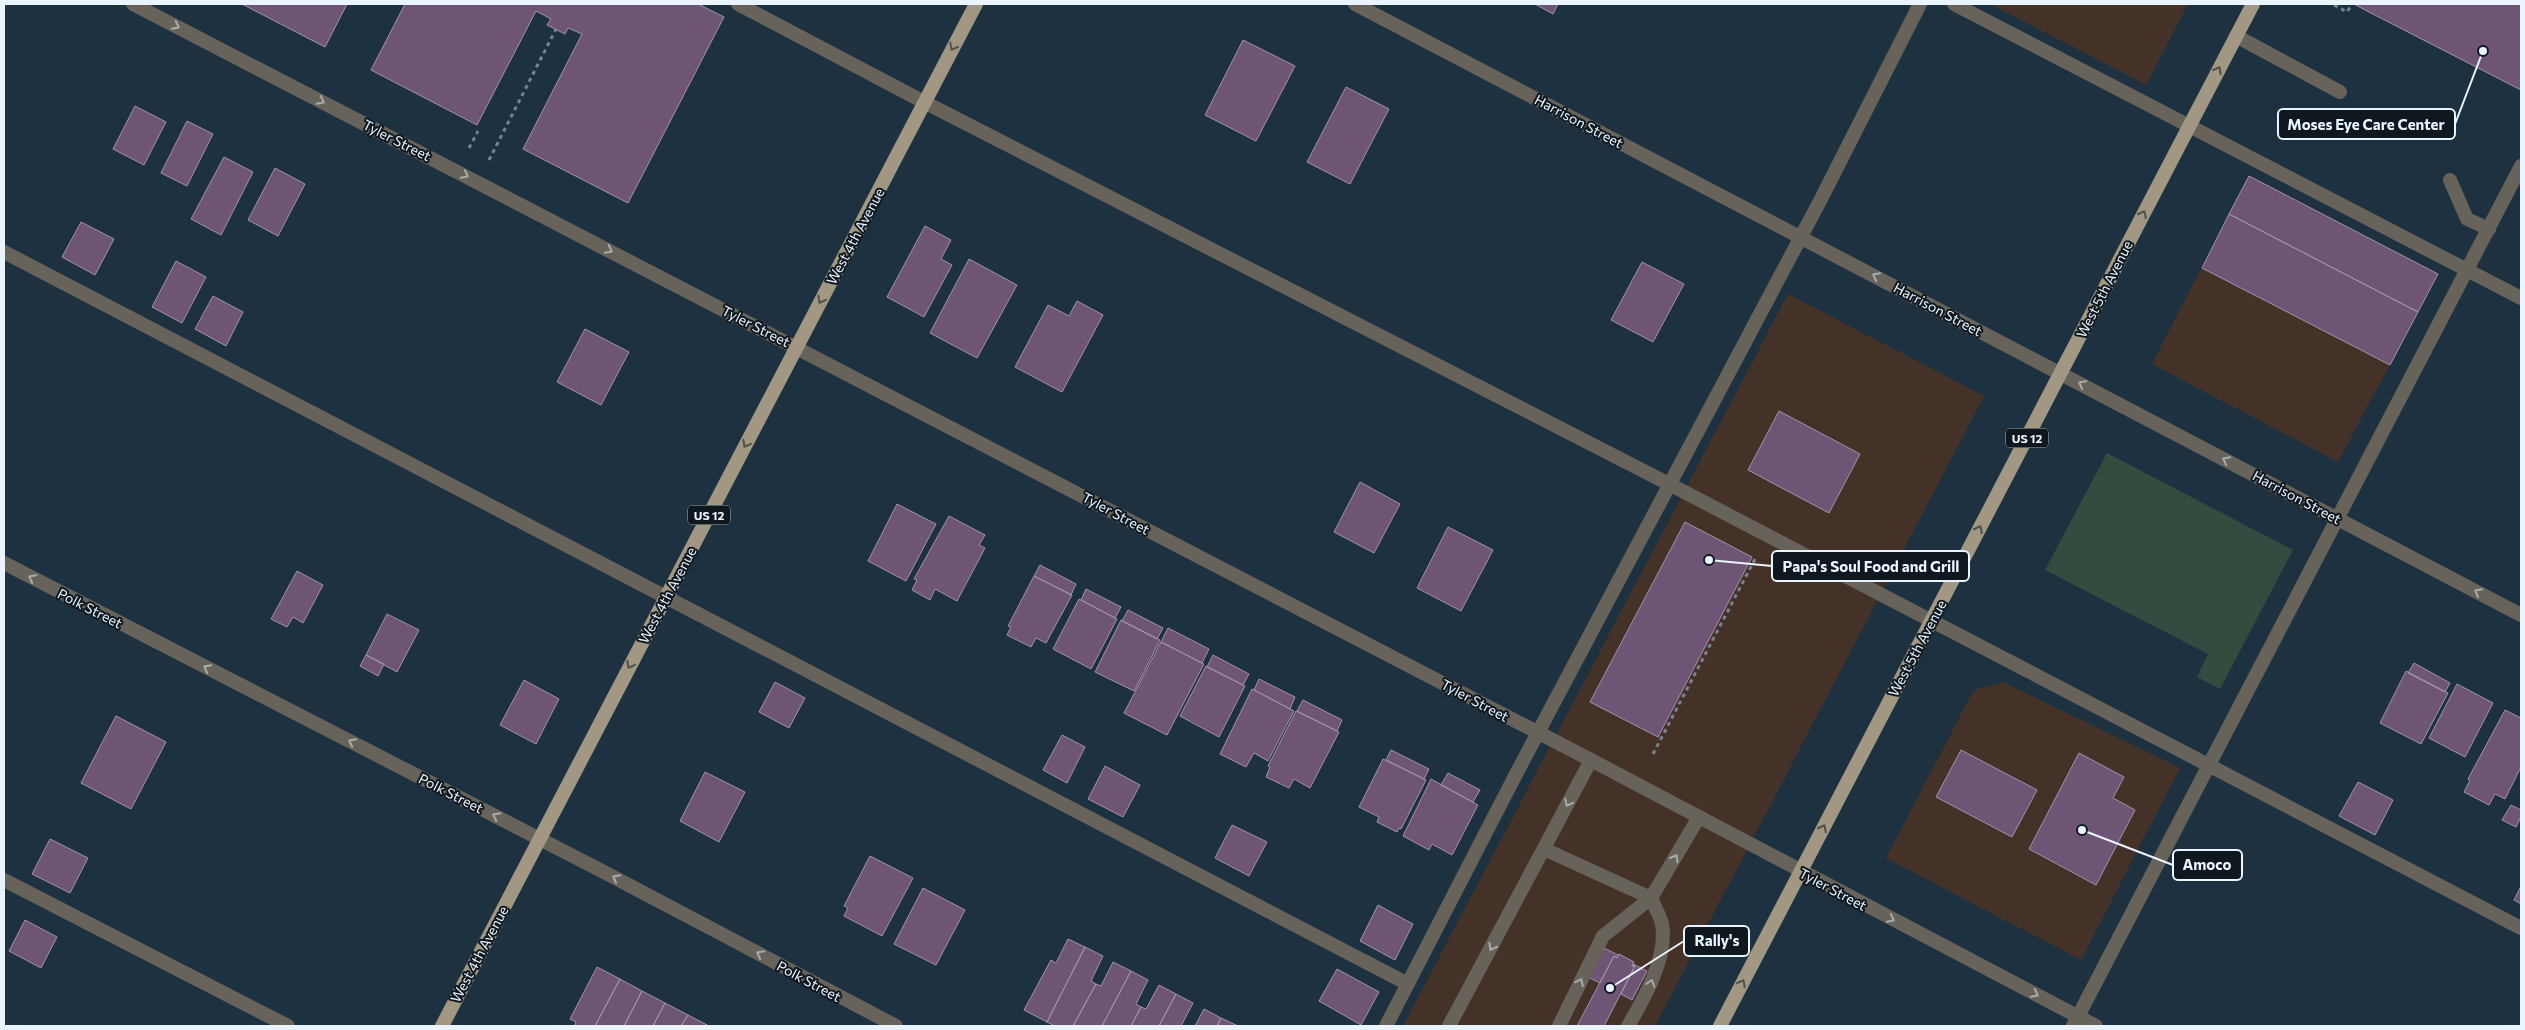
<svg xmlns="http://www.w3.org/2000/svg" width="2525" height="1030" font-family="Commissioner,sans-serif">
<rect width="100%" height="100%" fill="#1e3140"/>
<path fill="#443229" d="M 1990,4 L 2188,4 L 2146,85 Z
M 2249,176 L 2438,274 L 2338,462 L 2152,364 Z
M 1788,294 L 1984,396 L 1655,1026 L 1403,1026 Z
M 2003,682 L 2180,768 L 2081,960 L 1886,858 L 1970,697 L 1975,690 Z"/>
<path fill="#324c40" d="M 2107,453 L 2293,550 L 2220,689 L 2197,677 L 2208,654 L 2045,570 Z"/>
<path fill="#6e5575" stroke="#a493a8" d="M 242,4 L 347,4 L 325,47 Z
M 405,4 L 698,4 L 724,17 L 628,203 L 523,149 L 582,34 L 568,28 L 565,34 L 547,25 L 551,19 L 536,11 L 477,125 L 371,70 Z
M 1535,4 L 1558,4 L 1553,14 Z
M 2354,4 L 2521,4 L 2521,90 L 2367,11 Z
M 1243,40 L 1295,66 L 1256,141 L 1205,115 Z
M 1346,87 L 1389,109 L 1350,184 L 1307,162 Z
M 135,106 L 166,122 L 144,165 L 113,149 Z
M 187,121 L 213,134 L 187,186 L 161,173 Z
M 224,157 L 253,172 L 221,235 L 191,219 Z
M 275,168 L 305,184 L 278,236 L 248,220 Z
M 2249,176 L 2438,274 L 2418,312 L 2229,214 Z
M 2229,214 L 2418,312 L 2390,365 L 2202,268 Z
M 81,222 L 114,239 L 95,275 L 62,257 Z
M 925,226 L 951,240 L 941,259 L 952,265 L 924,317 L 887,297 Z
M 969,259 L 1017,285 L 977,358 L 930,333 Z
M 176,261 L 206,277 L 182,323 L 152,307 Z
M 1642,262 L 1684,284 L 1653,342 L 1611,320 Z
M 213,296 L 243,312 L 226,346 L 195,329 Z
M 1077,301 L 1103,315 L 1062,392 L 1015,367 L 1048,305 L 1069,316 Z
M 585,329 L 629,352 L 601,405 L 557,382 Z
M 1779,411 L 1860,454 L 1829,513 L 1748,470 Z
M 1360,482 L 1400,504 L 1374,553 L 1334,532 Z
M 897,504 L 936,524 L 906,581 L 868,561 Z
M 949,516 L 985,535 L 979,545 L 985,548 L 957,601 L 935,589 L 930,600 L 912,590 L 917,580 L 914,579 Z
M 1685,522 L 1752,557 L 1658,737 L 1590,702 Z
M 1448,527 L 1493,550 L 1461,611 L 1417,588 Z
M 1040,565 L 1076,584 L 1071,595 L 1034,576 Z
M 297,571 L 323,585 L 303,623 L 293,617 L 287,627 L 271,619 Z
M 1034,576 L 1072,595 L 1046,643 L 1036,638 L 1031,647 L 1007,635 L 1011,627 L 1008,626 Z
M 1086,589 L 1121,607 L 1115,618 L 1081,600 Z
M 1079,599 L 1117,619 L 1091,669 L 1053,649 Z
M 1128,610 L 1163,628 L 1157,639 L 1122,621 Z
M 387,614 L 419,630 L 397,672 L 366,655 Z
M 1121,620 L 1160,640 L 1134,691 L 1095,672 Z
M 1168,628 L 1209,649 L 1202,663 L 1161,642 Z
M 1161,642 L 1204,664 L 1167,735 L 1124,713 Z
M 366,655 L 384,664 L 378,676 L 360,666 Z
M 1213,655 L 1249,674 L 1243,685 L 1207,667 Z
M 2414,663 L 2450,683 L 2445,692 L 2408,673 Z
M 1206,666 L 1245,686 L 1219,737 L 1180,716 Z
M 2406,671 L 2448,693 L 2421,744 L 2380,723 Z
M 1259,679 L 1295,697 L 1290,709 L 1254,690 Z
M 524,680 L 559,699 L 536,744 L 500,725 Z
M 775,682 L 805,698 L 789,728 L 759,712 Z
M 2457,684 L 2493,703 L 2465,757 L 2429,738 Z
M 1252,689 L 1294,711 L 1268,761 L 1254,753 L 1246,767 L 1220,754 Z
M 1303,700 L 1342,720 L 1337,731 L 1297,711 Z
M 2505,710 L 2521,718 L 2521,767 L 2505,799 L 2495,794 L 2489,805 L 2464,792 L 2470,780 L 2468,779 Z
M 1296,711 L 1339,732 L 1310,788 L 1294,779 L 1289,788 L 1266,777 L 1270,767 L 1268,766 Z
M 116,716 L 166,742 L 131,809 L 81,783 Z
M 1062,735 L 1085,747 L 1067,783 L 1043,770 Z
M 1391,750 L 1429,769 L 1424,779 L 1386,760 Z
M 1961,750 L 2037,790 L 2012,837 L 1936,797 Z
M 2079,753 L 2124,777 L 2113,798 L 2135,810 L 2096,885 L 2029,849 Z
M 1383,759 L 1426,780 L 1401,829 L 1399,828 L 1397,832 L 1377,822 L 1379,817 L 1359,807 Z
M 1105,766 L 1140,785 L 1123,817 L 1088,799 Z
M 705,772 L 745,792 L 719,842 L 680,821 Z
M 1448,773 L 1480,790 L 1473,802 L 1441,785 Z
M 1431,779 L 1478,805 L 1452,855 L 1432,844 L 1429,850 L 1403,836 Z
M 2358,782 L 2393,800 L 2375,835 L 2339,816 Z
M 2511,805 L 2521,810 L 2521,817 L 2516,827 L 2502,820 Z
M 1232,825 L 1267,842 L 1249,876 L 1215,858 Z
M 50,839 L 88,858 L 70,893 L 32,874 Z
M 870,856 L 913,878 L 882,936 L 844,916 L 848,908 L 844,906 Z
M 2521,886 L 2521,904 L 2514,900 Z
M 923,888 L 965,910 L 936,965 L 894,944 Z
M 1378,905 L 1413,924 L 1395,960 L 1360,941 Z
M 25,920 L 57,937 L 41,968 L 9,951 Z
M 1068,939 L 1085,947 L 1047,1022 L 1024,1010 L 1051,960 L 1056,963 Z
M 1085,947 L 1103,956 L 1091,981 L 1096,984 L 1073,1026 L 1055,1026 L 1047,1022 Z
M 1604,948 L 1618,955 L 1617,958 L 1614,956 L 1600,983 L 1588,977 Z
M 1619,954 L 1634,962 L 1632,966 L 1635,966 L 1604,1026 L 1577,1026 L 1614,956 L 1617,958 Z
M 1113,962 L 1131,971 L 1102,1026 L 1073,1026 L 1096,984 L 1101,986 Z
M 1633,964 L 1647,971 L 1632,1000 L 1621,994 L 1635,966 L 1632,966 Z
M 597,967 L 620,979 L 595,1026 L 574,1026 L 576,1022 L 570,1019 Z
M 1337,969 L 1379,992 L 1361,1025 L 1319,1001 Z
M 1131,971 L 1148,980 L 1136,1004 L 1141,1007 L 1131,1026 L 1102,1026 Z
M 620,979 L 642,991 L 624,1026 L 595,1026 Z
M 1159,985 L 1176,994 L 1159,1026 L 1131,1026 L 1141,1007 L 1146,1009 Z
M 642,991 L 665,1003 L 653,1026 L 624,1026 Z
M 1176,994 L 1193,1003 L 1181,1026 L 1159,1026 Z
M 665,1003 L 688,1015 L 681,1026 L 653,1026 Z
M 1204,1009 L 1221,1018 L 1217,1026 L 1195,1026 Z
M 688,1015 L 709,1026 L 681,1026 Z
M 1221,1018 L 1238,1026 L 1217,1026 Z"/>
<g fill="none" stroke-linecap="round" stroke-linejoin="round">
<path stroke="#748491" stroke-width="3" stroke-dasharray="4 4" stroke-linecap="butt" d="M 2334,5 L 2347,12 L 2352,4
M 469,148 L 478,131
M 489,160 L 556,29
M 1653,754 L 1755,559"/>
<path stroke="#68635a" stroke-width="14" d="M 738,4 L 924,102 L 1669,484 L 2521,928
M 1954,4 L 2521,298
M 2236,36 L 2340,92
M 2450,180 L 2467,219 L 2489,229
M 4,252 L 1408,984
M 1544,849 L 1651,898 C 1654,906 1660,915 1662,924 C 1668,957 1644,999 1628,1026
M 4,880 L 288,1026
M 1386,1026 L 1515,776 L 1821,199 L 1920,4
M 1449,1026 L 1591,760
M 1559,1026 L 1603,936 L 1651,898 L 1699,817
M 2073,1026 L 2521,166"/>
<path stroke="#68635a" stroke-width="14" d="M 133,4 L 1591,760 L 2096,1026
M 4,563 L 602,871 L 896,1026"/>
<path stroke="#68635a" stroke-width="14" d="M 1355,4 L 2521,615"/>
<path stroke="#a19783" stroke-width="14" d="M 442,1026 L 976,4
M 1720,1026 L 2253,4"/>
</g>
<defs><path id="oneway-chevron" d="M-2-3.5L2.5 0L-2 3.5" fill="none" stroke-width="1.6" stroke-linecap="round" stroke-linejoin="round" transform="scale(1.25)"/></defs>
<g stroke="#a8acac">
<use href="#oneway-chevron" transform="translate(176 26) rotate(27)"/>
<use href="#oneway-chevron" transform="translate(321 101) rotate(27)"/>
<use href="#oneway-chevron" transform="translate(465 175) rotate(28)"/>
<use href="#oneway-chevron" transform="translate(609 250) rotate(27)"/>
<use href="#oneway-chevron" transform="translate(1876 276) rotate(-153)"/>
<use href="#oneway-chevron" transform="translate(2082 384) rotate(-152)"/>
<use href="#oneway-chevron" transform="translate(2226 460) rotate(-152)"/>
<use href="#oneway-chevron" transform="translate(32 578) rotate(-153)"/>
<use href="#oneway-chevron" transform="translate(2478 592) rotate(-152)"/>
<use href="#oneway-chevron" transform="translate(207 668) rotate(-153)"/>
<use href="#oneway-chevron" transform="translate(352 742) rotate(-153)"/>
<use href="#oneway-chevron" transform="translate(1568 803) rotate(118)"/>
<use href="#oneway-chevron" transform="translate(496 816) rotate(-153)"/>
<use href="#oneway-chevron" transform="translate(1675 858) rotate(-60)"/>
<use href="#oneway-chevron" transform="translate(616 878) rotate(-152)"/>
<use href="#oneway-chevron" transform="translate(1891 919) rotate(28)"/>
<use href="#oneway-chevron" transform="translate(1492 947) rotate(118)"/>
<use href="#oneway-chevron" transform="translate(760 954) rotate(-152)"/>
<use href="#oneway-chevron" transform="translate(1580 982) rotate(-64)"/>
<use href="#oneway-chevron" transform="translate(1651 983) rotate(-72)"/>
<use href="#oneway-chevron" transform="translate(2035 994) rotate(28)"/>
</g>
<g stroke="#51514c">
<use href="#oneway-chevron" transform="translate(953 47) rotate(118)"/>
<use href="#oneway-chevron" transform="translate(2218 70) rotate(-62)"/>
<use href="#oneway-chevron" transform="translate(2143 214) rotate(-63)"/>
<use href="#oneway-chevron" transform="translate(821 300) rotate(118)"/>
<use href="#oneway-chevron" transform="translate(746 444) rotate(118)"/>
<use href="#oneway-chevron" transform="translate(1979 529) rotate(-63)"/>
<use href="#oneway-chevron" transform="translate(630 665) rotate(118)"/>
<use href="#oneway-chevron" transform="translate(1823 828) rotate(-63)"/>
<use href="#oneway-chevron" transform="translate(1742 983) rotate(-62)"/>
</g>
<g text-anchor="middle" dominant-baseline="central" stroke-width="4" stroke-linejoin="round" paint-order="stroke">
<g fill="#10181f" stroke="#a8b2bb" stroke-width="1">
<rect x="2006" y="428.5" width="42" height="19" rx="4"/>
<rect x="688" y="505.5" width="42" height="19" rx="4"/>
</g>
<g font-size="12" font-weight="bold" fill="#e9f4fe">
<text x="2027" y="438">US 12</text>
<text x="709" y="515">US 12</text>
</g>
<g font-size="14" fill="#e9f4fe" stroke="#10181f">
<text transform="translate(1579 121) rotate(28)">Harrison Street</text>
<text transform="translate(397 140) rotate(27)">Tyler Street</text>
<text transform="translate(855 236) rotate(-62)">West 4th Avenue</text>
<text transform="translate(2104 289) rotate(-63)">West 5th Avenue</text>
<text transform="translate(1938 309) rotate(28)">Harrison Street</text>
<text transform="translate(756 326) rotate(27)">Tyler Street</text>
<text transform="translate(2297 497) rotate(28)">Harrison Street</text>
<text transform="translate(1116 513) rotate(28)">Tyler Street</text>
<text transform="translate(667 595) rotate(-62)">West 4th Avenue</text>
<text transform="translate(90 608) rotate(27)">Polk Street</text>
<text transform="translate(1917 648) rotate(-62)">West 5th Avenue</text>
<text transform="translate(1475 700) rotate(28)">Tyler Street</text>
<text transform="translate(451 793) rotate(27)">Polk Street</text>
<text transform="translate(1833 889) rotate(28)">Tyler Street</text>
<text transform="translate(479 954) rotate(-62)">West 4th Avenue</text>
<text transform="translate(809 981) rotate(28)">Polk Street</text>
</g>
</g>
<path fill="none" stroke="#e9f4fe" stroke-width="2" d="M2483 51L2455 124M1709 560L1772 566M2082 830L2173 865M1610 988L1684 941"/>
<g fill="#e9f4fe" stroke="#10181f" stroke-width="2">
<circle cx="2483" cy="51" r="5"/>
<circle cx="1709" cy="560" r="5"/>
<circle cx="2082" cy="830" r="5"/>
<circle cx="1610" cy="988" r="5"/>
</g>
<g fill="#10181f" stroke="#e9f4fe" stroke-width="2">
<rect x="2278" y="109" width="177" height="30" rx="5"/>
<rect x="1772" y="551" width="197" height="30" rx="5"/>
<rect x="2173" y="850" width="69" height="30" rx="5"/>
<rect x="1684" y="926" width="65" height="30" rx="5"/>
</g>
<g font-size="15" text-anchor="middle" font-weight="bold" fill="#e9f4fe">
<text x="2366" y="130">Moses Eye Care Center</text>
<text x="1871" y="572">Papa's Soul Food and Grill</text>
<text x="2207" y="870">Amoco</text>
<text x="1717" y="946">Rally's</text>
</g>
<rect width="2525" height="1030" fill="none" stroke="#e9f4fe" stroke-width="10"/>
</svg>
